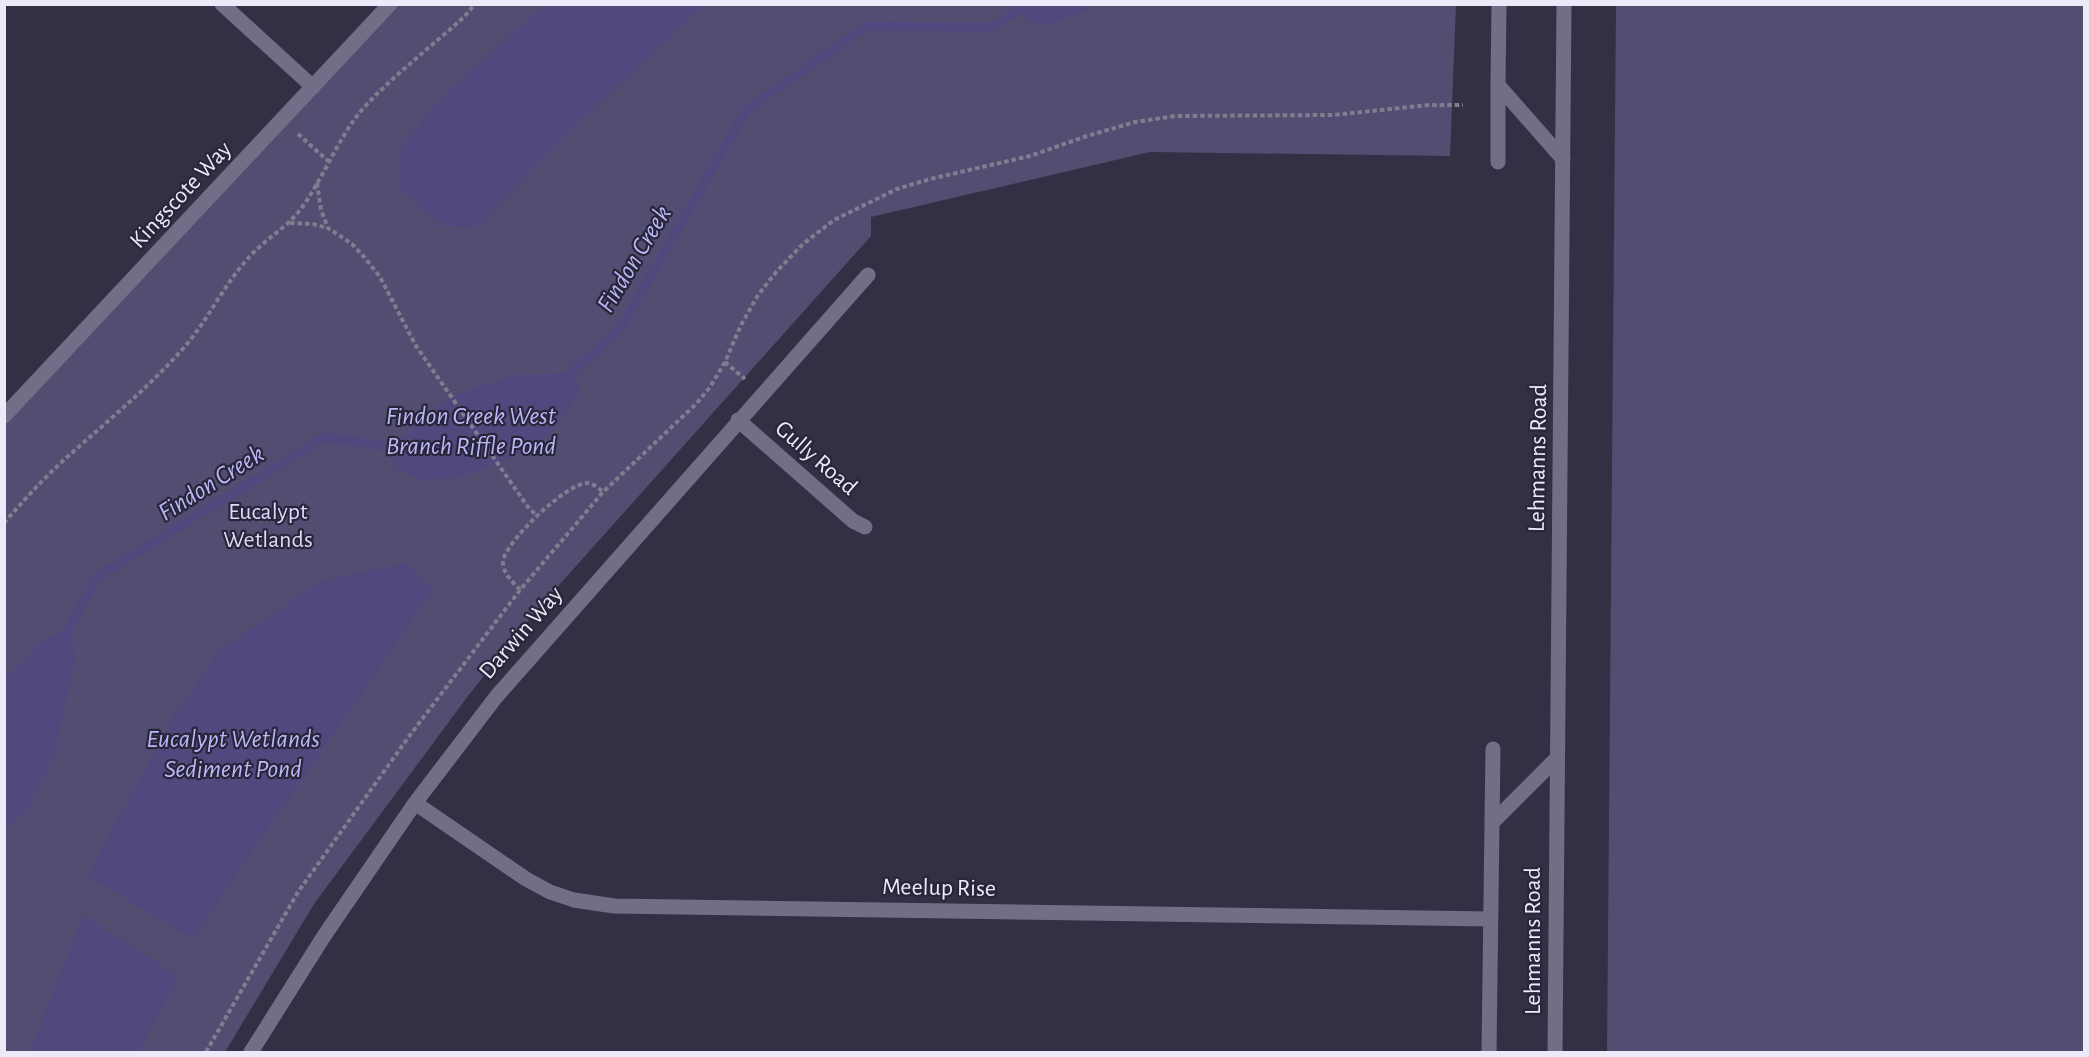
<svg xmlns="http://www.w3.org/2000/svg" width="2089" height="1057" font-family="'Alegreya Sans',sans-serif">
<rect width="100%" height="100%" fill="#323044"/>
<path fill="#524e71" d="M 393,5 L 1456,5 L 1450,156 L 1150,152 L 871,217 L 871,236 L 535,612 L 468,696 L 314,904 L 225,1052 L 5,1052 L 4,422 Z
M 1616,5 L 2084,5 L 2084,1052 L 1607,1052 Z"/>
<path fill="#51497e" d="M 544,5 L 704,5 L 570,131 L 477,227 L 441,226 L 400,188 L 401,147 L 443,96 Z
M 1018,5 L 1018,4 L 1091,5 L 1088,9 L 1048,25 L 1028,22 Z
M 571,373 L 581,391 L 550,435 L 498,464 L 457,478 L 423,480 L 395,468 L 389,447 L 452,396 L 513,375 Z
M 405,563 L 433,590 L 192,939 L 87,876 L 174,715 L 220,650 L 321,581 Z
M 71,625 L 75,659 L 55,754 L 26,812 L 5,829 L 5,676 L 25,660 L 39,643 Z
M 83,915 L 179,977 L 139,1052 L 30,1052 Z"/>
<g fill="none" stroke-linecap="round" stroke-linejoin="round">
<path stroke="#51497e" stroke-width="9" d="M 563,380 L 622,326 L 746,110 L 867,26 L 992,27 L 1027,4
M 65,635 L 97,577 L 325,437 L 400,449"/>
<path stroke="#7f7d8f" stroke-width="4" stroke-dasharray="4.5 3" stroke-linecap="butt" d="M 298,134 L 328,161
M 317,183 L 321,210 L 328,228 L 352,244 L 365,258 L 380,277 L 416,346 L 528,507 L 537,516
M 290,223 L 313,224 L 327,228
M 725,362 L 745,379
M 4,523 C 23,501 43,479 64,460 C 106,422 150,387 187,344 C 211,315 227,279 254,252 C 270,236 290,225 303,206 C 327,172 340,132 369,102 C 398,72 433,45 464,17 L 475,4
M 520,590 C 513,582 504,575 503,563 C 502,544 568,482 587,483 C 593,483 598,488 603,492
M 206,1052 L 298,892 L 410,735 L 520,590 L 603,492 L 696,404 L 710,387 L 725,362 L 741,325 L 758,295 L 777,271 L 803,244 L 834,220 L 897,189 L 930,179 L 1030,156 L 1087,136 L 1135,122 L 1175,116 L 1332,115 L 1430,105 L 1463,105"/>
<path stroke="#716f88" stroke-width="15" d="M 222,4 L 313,87
M 1499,4 L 1498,85 L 1563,159
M 1498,162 L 1498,85
M 4,416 L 390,4
M 738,420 L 853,521 L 865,527
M 415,803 L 526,879 L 550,892 L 574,900 L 614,906 L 1491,919
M 1492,823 L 1493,749
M 251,1052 L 324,936 L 415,803 L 496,697 L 868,275
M 1489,1052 L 1492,823 L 1557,758"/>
<path stroke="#716f88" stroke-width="15" d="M 1555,1052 L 1564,4"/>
</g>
<g text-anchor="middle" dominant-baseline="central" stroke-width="4.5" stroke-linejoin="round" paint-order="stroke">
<g font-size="24" fill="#ebeaf8" stroke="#28263a">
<text transform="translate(181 195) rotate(-47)">Kingscote Way</text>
<text transform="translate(816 458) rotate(41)">Gully Road</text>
<text transform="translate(1538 458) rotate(-89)">Lehmanns Road</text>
<text transform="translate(521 633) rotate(-49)">Darwin Way</text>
<text transform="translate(939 888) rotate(1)">Meelup Rise</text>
<text transform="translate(1533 941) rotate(-90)">Lehmanns Road</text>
</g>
<g font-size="24" fill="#dcd9fb" stroke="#28263a">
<text x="268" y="512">Eucalypt<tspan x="268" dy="28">Wetlands</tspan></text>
</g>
<g font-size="26" font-style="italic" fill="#bdb6f7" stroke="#28263a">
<text transform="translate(634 259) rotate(-59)">Findon Creek</text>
<text x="471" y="416">Findon Creek West<tspan x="471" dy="30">Branch Riffle Pond</tspan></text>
<text transform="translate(211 483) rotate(-32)">Findon Creek</text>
<text x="233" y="739">Eucalypt Wetlands<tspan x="233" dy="30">Sediment Pond</tspan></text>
</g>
</g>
<rect width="2089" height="1057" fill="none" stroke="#ebeaf8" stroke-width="12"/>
</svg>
